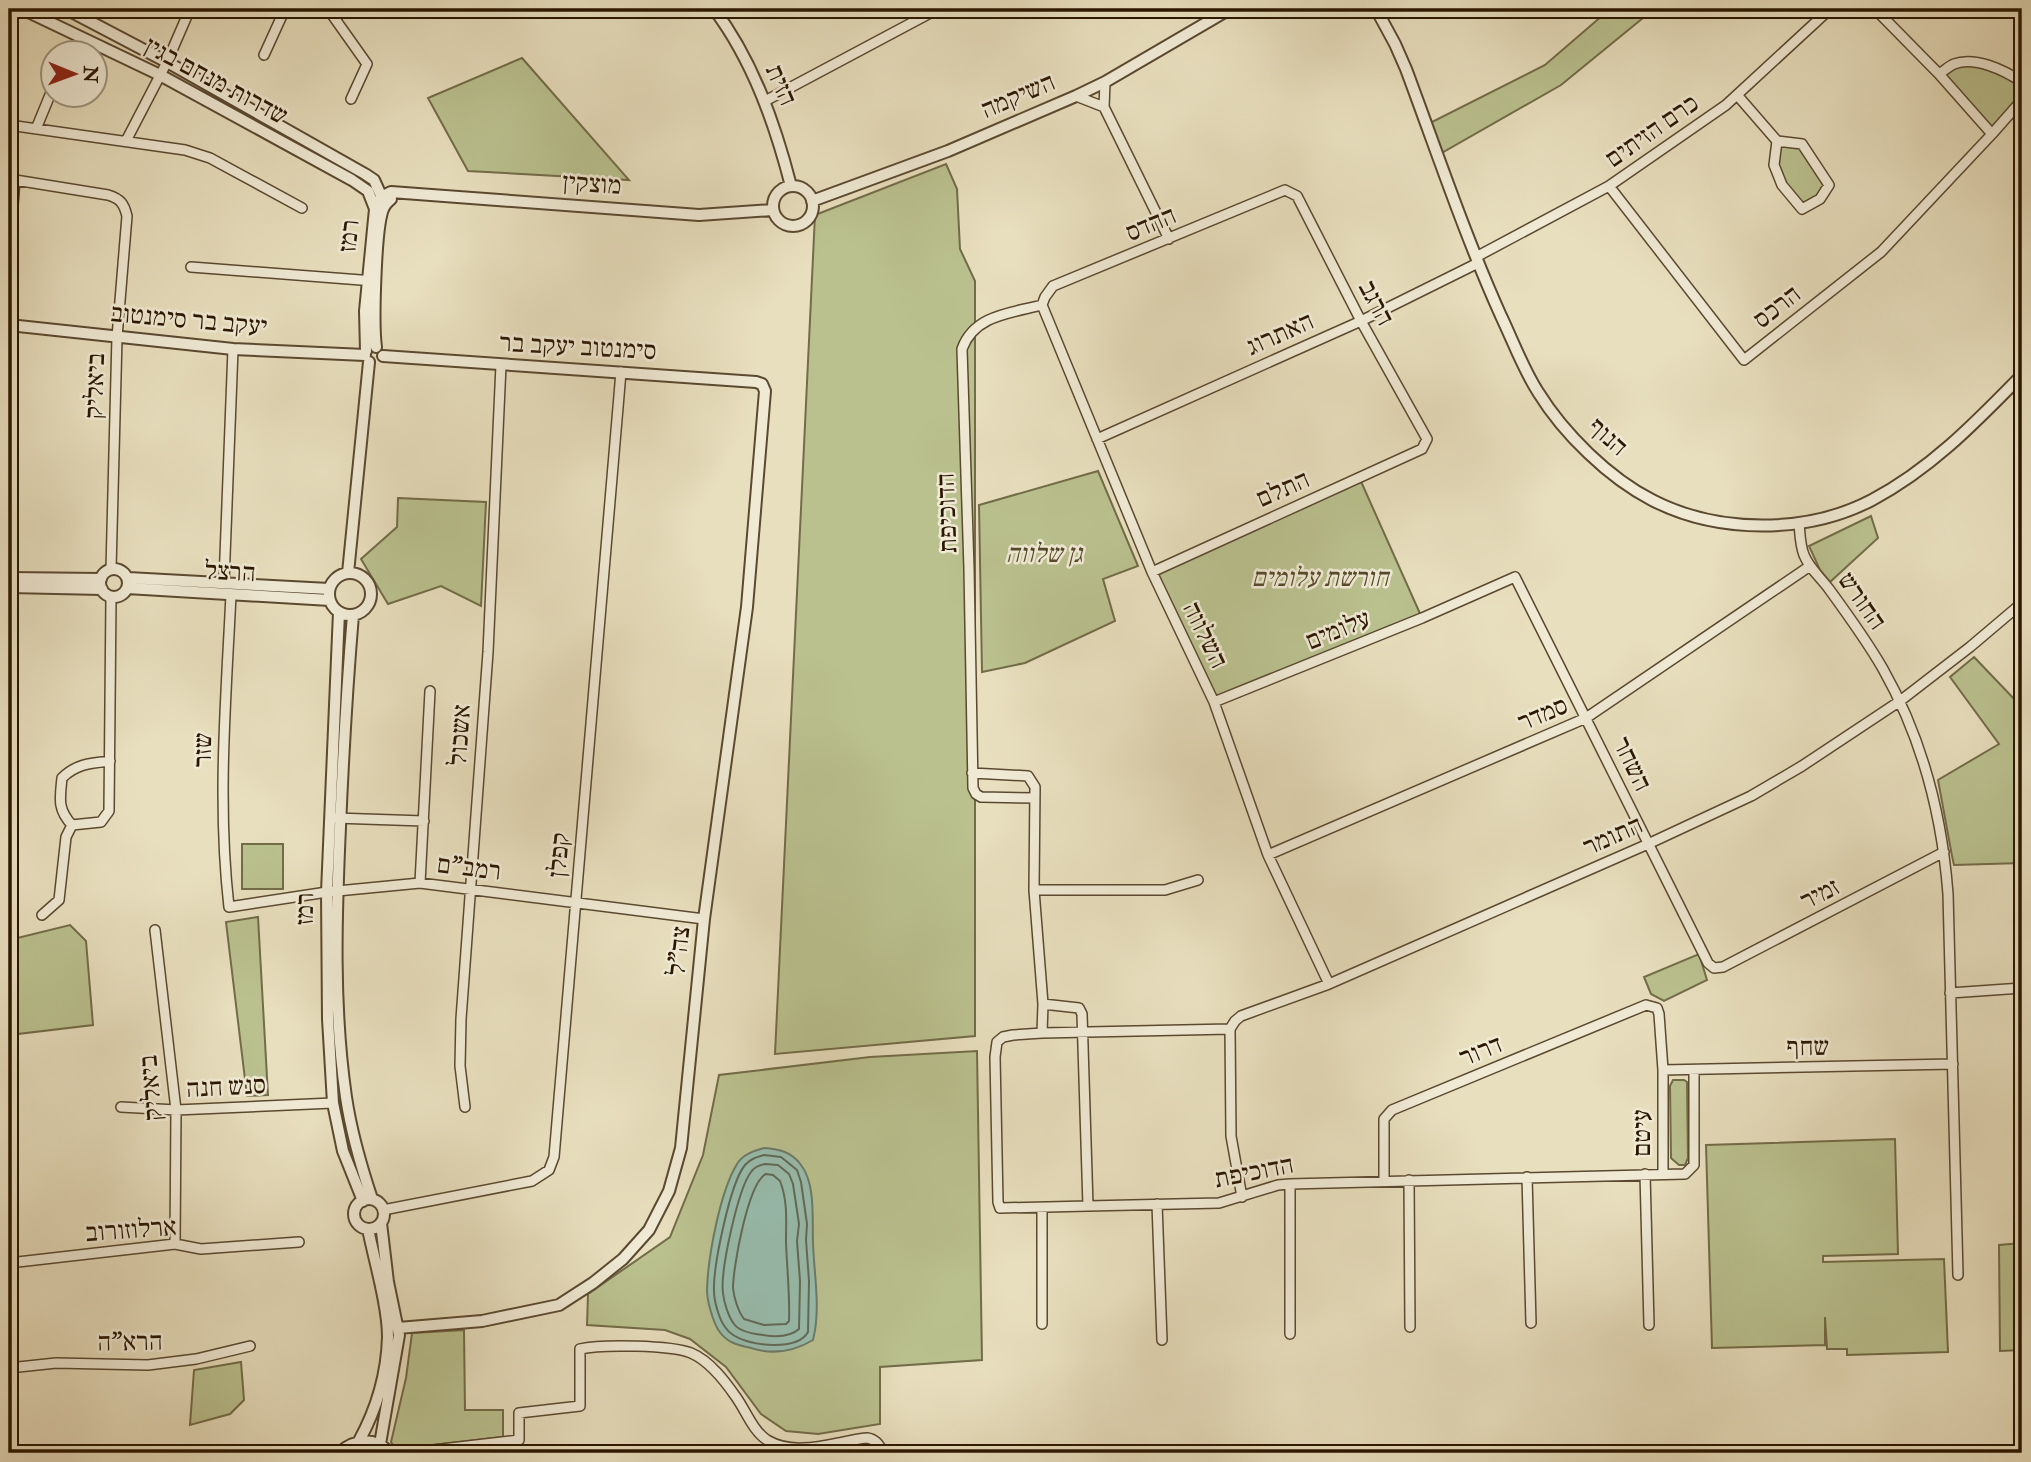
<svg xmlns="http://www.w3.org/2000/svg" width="2031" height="1462" font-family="'IM FELL Double Pica','Frank Ruhl Libre',serif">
<rect width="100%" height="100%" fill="#e8dfbe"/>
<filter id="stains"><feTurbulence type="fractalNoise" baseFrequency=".00286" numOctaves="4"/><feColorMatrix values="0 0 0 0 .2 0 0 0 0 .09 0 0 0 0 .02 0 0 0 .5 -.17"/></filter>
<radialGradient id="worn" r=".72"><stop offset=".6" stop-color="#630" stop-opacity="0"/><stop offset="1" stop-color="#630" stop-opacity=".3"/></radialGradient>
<path fill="#bac18f" stroke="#726c48" stroke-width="2" d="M 1610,9 L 1654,9 L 1561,85 L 1438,155 L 1426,125 L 1545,65 Z
M 522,58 L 629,180 L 468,171 L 428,98 Z
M 1955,64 L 1981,64 L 2022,82 L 2022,99 L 1992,134 L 1940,74 Z
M 1777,141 L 1802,144 L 1829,185 L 1820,199 L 1802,209 L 1774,165 Z
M 946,164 L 957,189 L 960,249 L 975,281 L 975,1036 L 775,1054 L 815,215 Z
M 1098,471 L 1138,566 L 1103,579 L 1115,621 L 1025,663 L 982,672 L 979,505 Z
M 1359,477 L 1422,618 L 1214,702 L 1152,572 Z
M 398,498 L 486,502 L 481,606 L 441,586 L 388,604 L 361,559 L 397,527 Z
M 1871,516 L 1878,538 L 1830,582 L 1820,570 L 1809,546 Z
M 1974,657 L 2017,702 L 2022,777 L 2022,863 L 1954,865 L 1952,856 L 1938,780 L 1999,744 L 1950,677 Z
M 242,844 L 283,844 L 283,889 L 242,889 Z
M 258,917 L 268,1095 L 247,1096 L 226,922 Z
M 70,925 L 86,941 L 93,1025 L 9,1035 L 9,940 Z
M 1699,954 L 1707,980 L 1664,1001 L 1651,994 L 1644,977 Z
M 977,1051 L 982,1360 L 880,1367 L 880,1424 L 818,1434 L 786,1431 L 761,1414 L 726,1367 L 690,1339 L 665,1330 L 587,1325 L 588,1294 L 670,1237 L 703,1155 L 719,1075 L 870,1057 Z
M 1673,1080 L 1684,1080 L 1687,1082 L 1688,1158 L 1685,1165 L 1679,1165 L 1671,1158 L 1670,1086 Z
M 1895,1139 L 1898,1254 L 1823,1256 L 1823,1262 L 1944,1259 L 1948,1352 L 1847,1355 L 1847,1349 L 1827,1349 L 1825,1317 L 1825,1345 L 1712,1348 L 1706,1145 Z
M 2022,1243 L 2022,1350 L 2000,1351 L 1999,1245 Z
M 464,1330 L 465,1410 L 503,1410 L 503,1437 L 433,1445 L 409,1453 L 398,1453 L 391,1442 L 406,1378 L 412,1333 Z
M 241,1362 L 244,1400 L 230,1414 L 190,1425 L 194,1370 Z"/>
<path fill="#98bdae" stroke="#6c7b68" stroke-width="2" d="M 764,1148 C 779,1149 792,1152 801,1165 C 816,1184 812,1221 813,1243 C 814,1275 821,1309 813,1340 C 793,1352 773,1355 751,1348 C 738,1345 727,1343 719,1331 C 713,1322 707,1301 707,1290 C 708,1256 720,1192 737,1164 C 743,1154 754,1151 764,1148 Z"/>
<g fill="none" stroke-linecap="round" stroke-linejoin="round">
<path stroke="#616a57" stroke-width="2" d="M 764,1155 L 781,1157 L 797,1170 L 801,1182 L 807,1224 L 806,1240 L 809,1281 L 808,1332 C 802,1343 786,1345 774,1345 C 759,1345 734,1341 725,1327 C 719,1319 714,1301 714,1291 C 713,1267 730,1183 745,1165 C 750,1159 757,1157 764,1155 Z
M 765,1164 L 778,1165 L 789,1174 L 793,1184 L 799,1224 L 797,1241 L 800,1281 L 799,1329 C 790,1337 775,1337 763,1335 C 754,1334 739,1331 734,1324 C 728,1316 724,1302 723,1293 C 720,1271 738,1189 751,1172 C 754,1167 760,1165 765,1164 Z
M 766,1174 L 773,1175 L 780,1181 C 788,1201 786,1222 786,1242 C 787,1269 790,1295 789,1321 L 786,1324 L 764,1325 L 744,1319 C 738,1311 734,1298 733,1288 C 733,1268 748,1182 766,1174 Z"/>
<g stroke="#5a4930" stroke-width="12">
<path id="minor" d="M 328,9 L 367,64 L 351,99
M 264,55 L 285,9
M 1939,74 C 1944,71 1949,66 1954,64 C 1975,56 2004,70 2022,82
M 1105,82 L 1104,107 L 1169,239
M 1076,96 L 1104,107
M 1738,96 L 1777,141 L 1774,165 L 1782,185 L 1802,209 L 1820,199 L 1829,185 L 1802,144 L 1777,141
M 765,101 L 934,11
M 9,125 L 185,150 L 210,158 L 302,208
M 36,129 L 52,90
M 1992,134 L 2022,100
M 126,141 L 167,62 L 190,9
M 9,179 L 108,195 C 121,199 124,204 127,216 L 117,337 L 111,569
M 1609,186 L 1744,360 L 1881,252 L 1992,134 L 1939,74 L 1875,9
M 9,255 L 15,180
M 1476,257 L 1609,186 L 1726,105 L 1830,9
M 191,267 L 374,281
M 1042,305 L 1045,297 L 1053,286 L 1285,190 L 1297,196 L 1361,321 L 1427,439 L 1422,449 L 1152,572
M 1042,305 L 1152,572 L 1214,702 L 1268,855 L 1329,984
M 1097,439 L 1361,321 L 1478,263
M 1799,523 C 1800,534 1800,545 1804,555 C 1809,568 1821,578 1829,589 C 1848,615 1867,641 1883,669 C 1922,738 1942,815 1948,894 L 1958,1275
M 224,582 L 233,349
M 231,595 C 226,698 217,803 229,907 L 327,892 L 420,883 L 704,919
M 1214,702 L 1422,618 L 1515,577 L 1708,963 L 1714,968 L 1723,967 L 1944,852
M 972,773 L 1028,776 L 1035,787 L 1034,890 L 1043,1004 L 1042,1033
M 1035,798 L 981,797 L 976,794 L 973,788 L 969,569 L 962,349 C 974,315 1011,313 1042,305
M 335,818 L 424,821
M 72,825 C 57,809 60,798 62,778 C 76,764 90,763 110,761
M 1268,855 L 1586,718 L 1810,566
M 420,883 L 430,691
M 1034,890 L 1165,890 L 1198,880
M 42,915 L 59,900 L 66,837 L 72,825 L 101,822 L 109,811 L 111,597
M 155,930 L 176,1110 L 175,1244
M 1950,993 L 2022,988
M 1043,1004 L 1079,1008 L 1082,1014 L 1088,1206 L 1219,1203 L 1278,1185 L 1290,1184 L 1685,1174 L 1694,1165 L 1694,1070
M 1230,1029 L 1231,1136 L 1242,1197
M 1663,1070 L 1953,1064
M 121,1107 L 176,1110 L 333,1103
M 465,1107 L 460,1066 L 461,1019 L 488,652 L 501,365
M 1645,1174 L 1649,1325
M 1527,1177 L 1531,1323
M 1384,1180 L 1384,1119 L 1392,1110 L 1646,1005 L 1657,1008 L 1659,1014 L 1663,1070 L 1663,1174
M 1409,1180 L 1410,1327
M 1290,1184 L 1290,1334
M 1157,1204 L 1162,1340
M 1088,1206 L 1000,1208 L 998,1202 L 995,1057 L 997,1042 L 1003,1037 L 1013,1035 L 1042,1033 L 1230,1029 L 1235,1021 L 1241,1016 L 1329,984 L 1648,844 L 1751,796 L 1802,766 L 1900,701 L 1970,647 L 2022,603
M 383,1210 L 532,1181 L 549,1170 L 554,1157 L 621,372
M 9,1263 L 175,1244 L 201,1249 L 299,1242
M 1042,1324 L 1042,1208
M 9,1368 L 56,1363 L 148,1365 L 196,1359 L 250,1346
M 424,1453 L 433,1450 L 519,1440 L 519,1413 L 580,1406 L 580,1349 C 601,1344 671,1345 691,1353 C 710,1361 725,1381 736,1397 C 746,1411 753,1431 767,1440 C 797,1458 836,1441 867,1438 C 876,1439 880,1445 883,1453"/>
</g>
<g stroke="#5a4930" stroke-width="14">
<path id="tertiary" d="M 22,9 L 160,75 L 352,180 L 368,191 L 375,209
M 66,9 L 167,62 L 365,174 L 374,180 L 384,202
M 714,9 C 753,61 775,124 791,186
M 1376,9 L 1395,44 L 1406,69 C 1437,152 1465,236 1501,316 C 1513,341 1523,369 1538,392 C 1564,434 1609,478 1652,500 C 1718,534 1807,534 1872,500 C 1931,469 1976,422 2022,375
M773 206a20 20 0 1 1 40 0a20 20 0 1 1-40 0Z
M 812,201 L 948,151 L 1076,96 L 1105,82 L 1230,9
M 9,325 L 233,349 L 365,355
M 376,347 C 373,326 375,224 384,207 C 386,203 388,202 391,199
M 366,351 L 365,311 L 375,209 L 381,197 L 391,192 L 699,215 L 773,210
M 383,356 L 756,382 L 762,384 L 765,391 L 747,607 L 704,919 L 681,1148 L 669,1191 L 649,1230 L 623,1259 L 593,1283 L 559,1305 L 482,1321 L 398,1328
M100 583a14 14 0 1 1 28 0a14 14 0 1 1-28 0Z
M329 594a21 21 0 1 1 42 0a21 21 0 1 1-42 0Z
M 348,573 L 369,362
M 9,578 L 101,579
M 128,578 L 329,589
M 9,587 L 102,589
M 127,588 L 330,600
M 339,612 L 327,892 L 328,1019 L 333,1103 L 343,1151 L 363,1201
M 353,615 C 347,686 343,756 340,827 C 336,916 333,1008 346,1097 C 351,1131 361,1166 372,1199
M354 1214a15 15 0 1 1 30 0a15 15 0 1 1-30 0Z
M 359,1441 C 376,1410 387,1373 388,1337 C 388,1306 374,1259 368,1229
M 380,1444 L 399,1335 L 388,1282 L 381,1223
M 339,1453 C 355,1438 375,1437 390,1453"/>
</g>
<use href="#minor" stroke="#f0ead5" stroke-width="9"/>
<use href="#tertiary" stroke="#f0ead5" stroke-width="10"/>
</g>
<g text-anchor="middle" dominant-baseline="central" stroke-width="5" stroke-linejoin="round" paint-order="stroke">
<g font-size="26" fill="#2a1700" stroke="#f0ead5">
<text transform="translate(216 81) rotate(28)">שדרות מנחם בגין</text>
<text transform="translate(781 85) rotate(66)">הזית</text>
<text transform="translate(1018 96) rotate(-23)">השיקמה</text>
<text transform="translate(1652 131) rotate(-35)">כרם הזיתים</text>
<text transform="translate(592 184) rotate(4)">מוצקין</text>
<text transform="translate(1151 224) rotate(-23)">ההדס</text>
<text transform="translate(349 236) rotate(-84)">רמז</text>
<text transform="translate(1376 303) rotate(62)">הרגב</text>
<text transform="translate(1777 307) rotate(-38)">הרכס</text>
<text transform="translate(189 320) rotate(5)">יעקב בר סימנטוב</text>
<text transform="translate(1280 334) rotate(-24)">האתרוג</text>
<text transform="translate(578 347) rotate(3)">סימנטוב יעקב בר</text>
<text transform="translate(95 386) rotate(-88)">ביאליק</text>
<text transform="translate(1608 437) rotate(42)">הנוף</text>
<text transform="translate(1283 489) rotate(-24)">התלם</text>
<text transform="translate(947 513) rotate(-92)">הדוכיפת</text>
<text transform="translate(230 572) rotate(3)">הרצל</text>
<text transform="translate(1862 601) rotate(55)">החורש</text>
<text transform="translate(1338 630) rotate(-22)">עלומים</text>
<text transform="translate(1205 635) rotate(64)">השלווה</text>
<text transform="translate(1543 714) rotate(-23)">סמדר</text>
<text transform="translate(460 735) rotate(-86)">אשכול</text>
<text transform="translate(203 750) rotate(-89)">שזר</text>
<text transform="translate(1632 764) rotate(64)">השחר</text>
<text transform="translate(1613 836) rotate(-24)">התומר</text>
<text transform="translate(559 855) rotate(-85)">קפלן</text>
<text transform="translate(469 868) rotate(7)">רמב"ם</text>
<text transform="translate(1820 894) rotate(-27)">זמיר</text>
<text transform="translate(305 909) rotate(-89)">רמז</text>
<text transform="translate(679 951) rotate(-84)">צה"ל</text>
<text transform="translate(1808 1047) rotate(-1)">שחף</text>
<text transform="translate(1481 1051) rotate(-22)">דרור</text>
<text transform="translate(226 1087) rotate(-3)">סנש חנה</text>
<text transform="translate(151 1088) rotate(-95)">ביאליק</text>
<text transform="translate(1642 1133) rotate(-90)">עיטם</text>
<text transform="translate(1254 1172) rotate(-11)">הדוכיפת</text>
<text transform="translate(131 1230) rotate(-4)">ארלוזורוב</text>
<text transform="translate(130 1342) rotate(-1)">הרא"ה</text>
</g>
<g font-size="26" font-style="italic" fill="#554a2b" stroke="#f0ead5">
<text x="1044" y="554">גן שלווה</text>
<text x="1320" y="578">חורשת עלומים</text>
</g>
</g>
<rect width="2031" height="1462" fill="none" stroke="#e8dfbe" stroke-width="35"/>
<rect x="10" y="10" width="2010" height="1441" fill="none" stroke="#2a1700" stroke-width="3.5"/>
<rect x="18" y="18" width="1996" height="1427" fill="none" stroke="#2a1700" stroke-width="2"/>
<g transform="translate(74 74) rotate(91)"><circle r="33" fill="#f0ead5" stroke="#a19680" stroke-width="2"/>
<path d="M0-5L12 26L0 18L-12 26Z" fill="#8f2418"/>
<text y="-10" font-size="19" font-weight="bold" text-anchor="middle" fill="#2a1700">N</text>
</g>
<rect width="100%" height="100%" filter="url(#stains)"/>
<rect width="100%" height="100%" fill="url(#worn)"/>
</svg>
